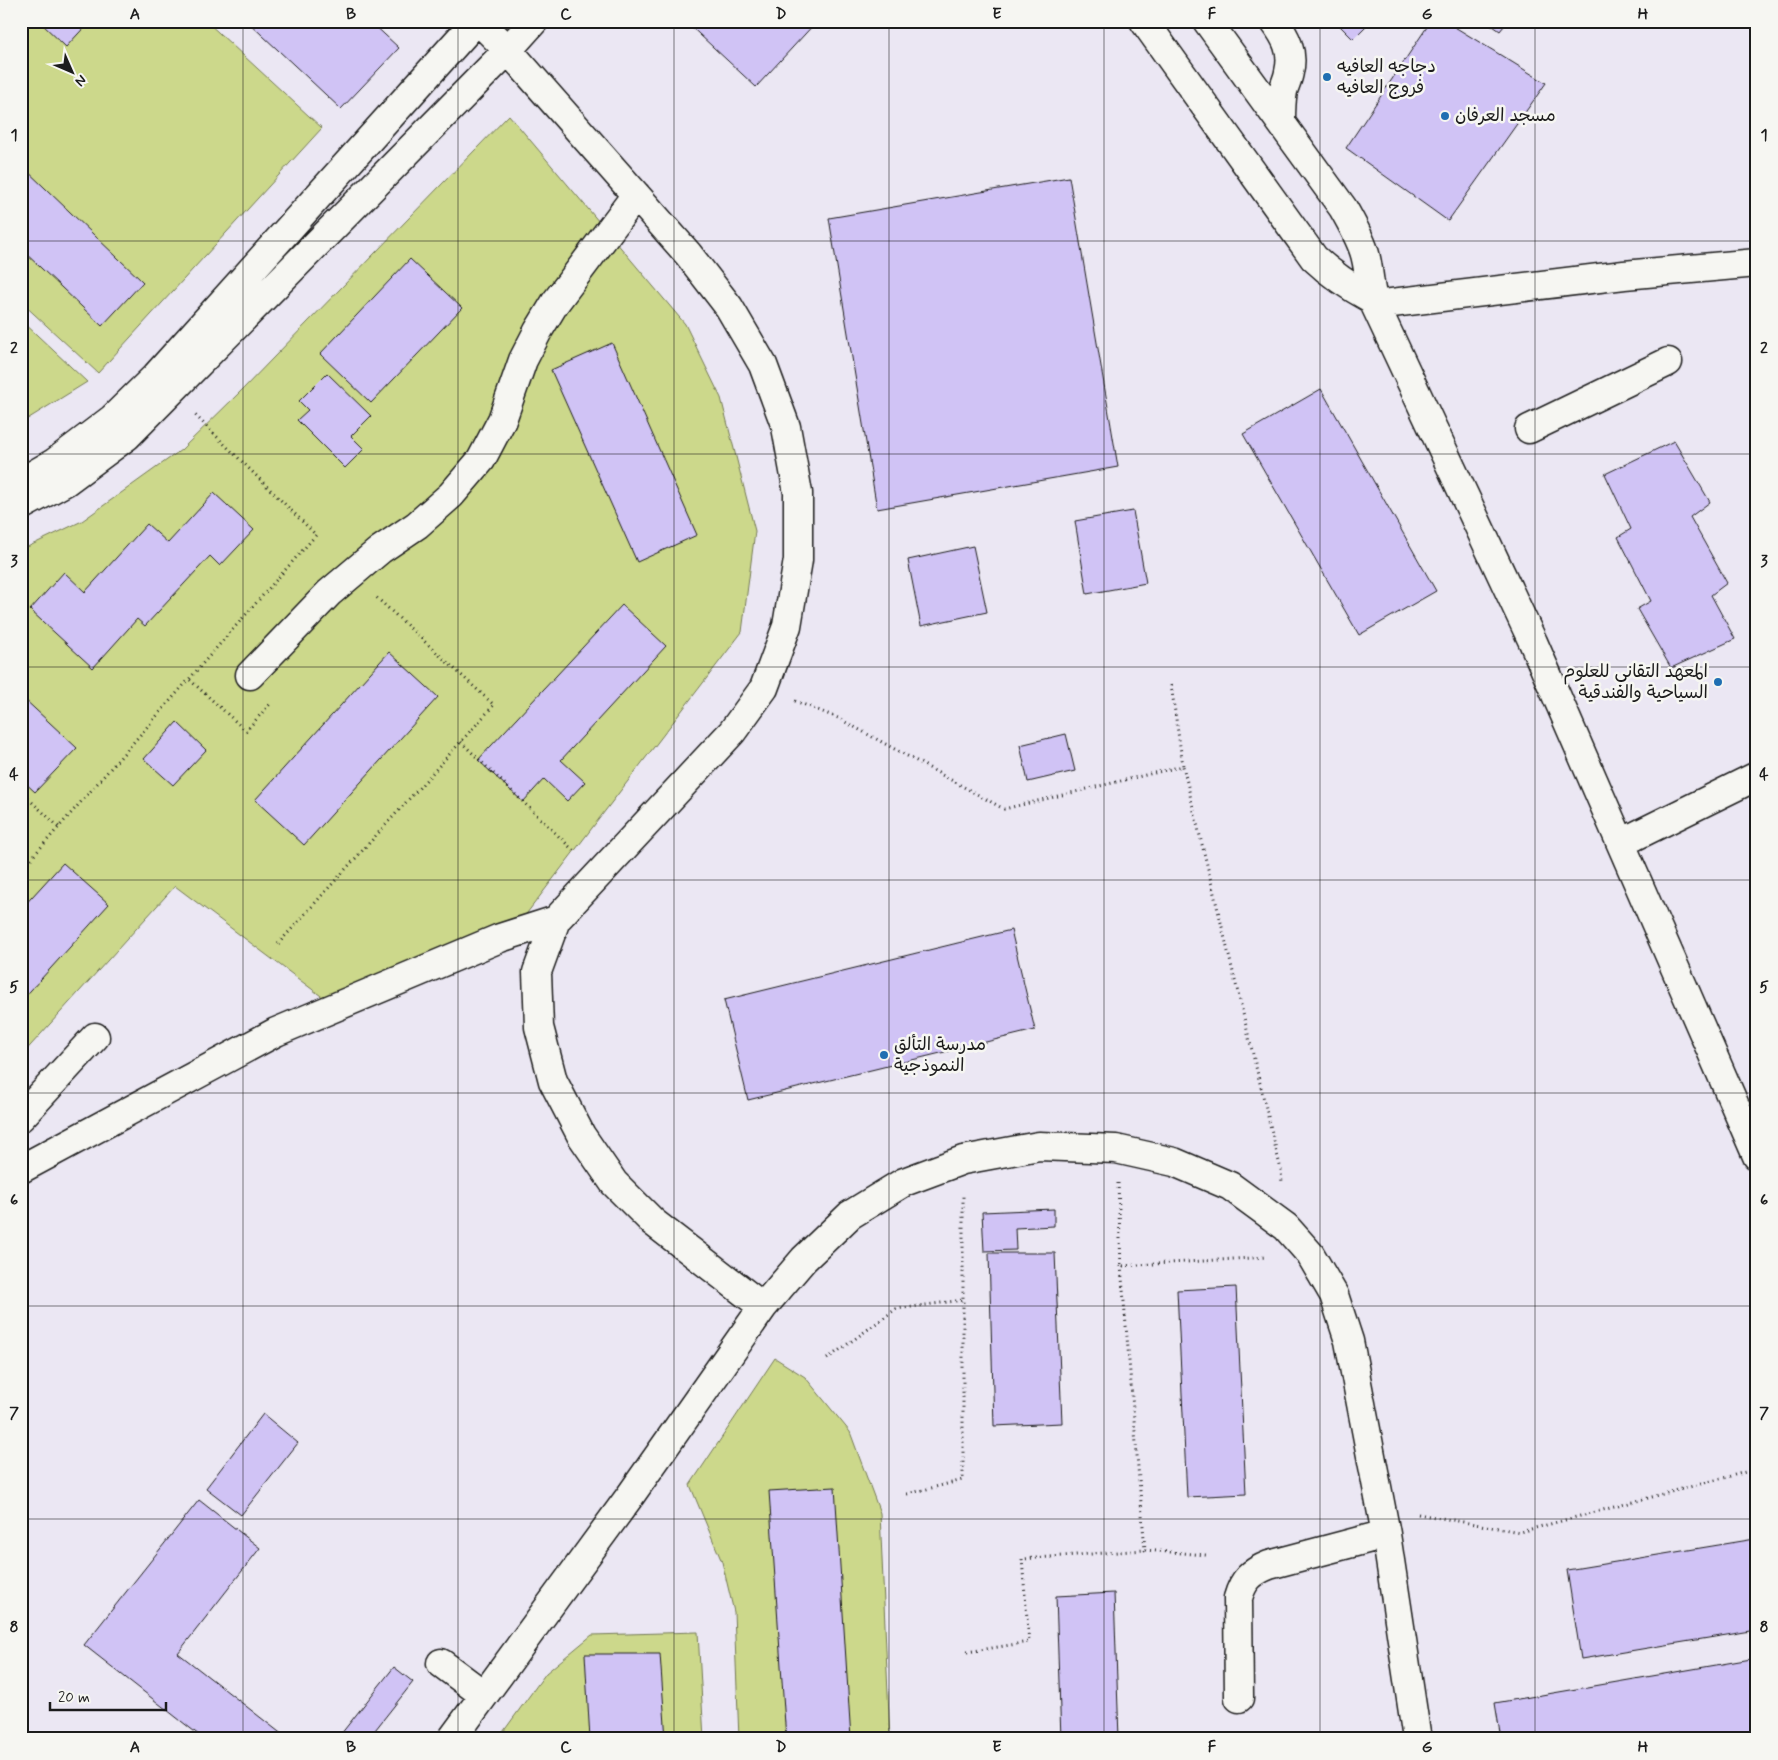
<svg xmlns="http://www.w3.org/2000/svg" width="1778" height="1760" font-family="Mynerve,'Playpen Sans Arabic',sans-serif">
<rect width="100%" height="100%" fill="#ebe7f3"/>
<filter id="ink" filterUnits="userSpaceOnUse"><feTurbulence type="fractalNoise" baseFrequency=".02" numOctaves="2"/><feDisplacementMap in="SourceGraphic" scale="10" xChannelSelector="R" yChannelSelector="G"/><feConvolveMatrix kernelMatrix="1 2 1 2 8 2 1 2 1" color-interpolation-filters="sRGB"/></filter>
<g filter="url(#ink)">
<path fill="#ccd88b" stroke="#747a54" d="M 21,21 L 206,21 L 322,128 L 98,373 L 21,302 Z
M 509,115 L 685,324 L 721,398 L 755,531 L 742,632 L 514,930 L 333,1005 L 175,886 L 21,1056 L 21,550 L 82,521 L 181,450 L 241,391 Z
M 21,320 L 87,382 L 21,423 Z
M 775,1358 L 805,1377 L 850,1432 L 880,1513 L 890,1739 L 739,1739 L 734,1612 L 722,1562 L 690,1485 Z
M 698,1632 L 704,1739 L 498,1739 L 546,1673 L 592,1635 Z"/>
<path fill="#d0c3f5" stroke="#1c1c1c" d="M 39,21 L 90,21 L 66,47 Z
M 247,21 L 370,21 L 399,48 L 341,109 Z
M 685,21 L 817,21 L 756,87 Z
M 1335,21 L 1371,21 L 1353,39 Z
M 1431,21 L 1445,21 L 1546,83 L 1448,221 L 1346,148 Z
M 1486,21 L 1508,21 L 1500,31 Z
M 21,165 L 143,282 L 102,326 L 21,249 Z
M 1069,177 L 1118,467 L 877,509 L 829,218 Z
M 410,259 L 462,308 L 371,403 L 320,354 Z
M 612,343 L 697,535 L 637,562 L 551,370 Z
M 327,373 L 371,416 L 351,436 L 364,449 L 345,468 L 297,420 L 308,410 L 299,401 Z
M 1321,389 L 1436,591 L 1359,635 L 1243,434 Z
M 1674,441 L 1710,502 L 1690,517 L 1727,583 L 1711,595 L 1735,639 L 1671,668 L 1637,609 L 1651,601 L 1618,537 L 1631,529 L 1605,474 Z
M 214,493 L 254,530 L 220,566 L 210,556 L 145,626 L 137,619 L 93,668 L 30,610 L 64,572 L 85,592 L 147,524 L 168,543 Z
M 1133,511 L 1146,583 L 1087,594 L 1075,521 Z
M 973,546 L 987,612 L 921,626 L 908,560 Z
M 622,605 L 666,646 L 561,760 L 585,782 L 567,801 L 544,779 L 523,802 L 478,760 Z
M 389,652 L 438,697 L 304,845 L 255,800 Z
M 21,696 L 77,748 L 35,792 L 21,779 Z
M 177,722 L 206,750 L 173,785 L 144,759 Z
M 1066,734 L 1075,771 L 1028,782 L 1020,745 Z
M 63,863 L 109,904 L 21,1001 L 21,909 Z
M 1011,930 L 1035,1030 L 748,1100 L 724,1000 Z
M 1054,1209 L 1054,1226 L 1015,1228 L 1016,1250 L 984,1251 L 982,1212 Z
M 989,1253 L 1055,1253 L 1062,1423 L 994,1426 Z
M 1236,1287 L 1246,1494 L 1187,1497 L 1177,1290 Z
M 263,1414 L 298,1443 L 241,1515 L 206,1488 Z
M 835,1487 L 851,1739 L 786,1739 L 769,1491 Z
M 199,1500 L 260,1548 L 178,1653 L 288,1739 L 204,1739 L 84,1645 Z
M 1755,1539 L 1757,1552 L 1757,1630 L 1581,1659 L 1567,1570 Z
M 1114,1593 L 1119,1739 L 1061,1739 L 1056,1596 Z
M 585,1654 L 660,1654 L 666,1739 L 590,1739 Z
M 1757,1658 L 1757,1738 L 1501,1739 L 1495,1703 Z
M 394,1667 L 413,1682 L 368,1739 L 337,1739 Z"/>
<g fill="none" stroke-linecap="round" stroke-linejoin="round">
<g stroke="#1c1c1c" stroke-width="31">
<path id="minor" d="M 479,21 L 508,50 L 688,254 L 729,307 L 763,365 L 786,427 L 798,493 L 798,560 L 787,626 L 764,688 L 732,732 L 556,920 L 537,972 L 539,1027 L 553,1081 L 581,1135 L 614,1183 L 653,1222 L 763,1307
M 1144,21 L 1314,258 C 1332,275 1350,287 1372,299
M 1207,21 L 1343,208 C 1351,222 1359,236 1364,251 C 1370,268 1368,288 1375,305 L 1533,642 L 1757,1156
M 1274,21 C 1286,37 1294,52 1289,72 C 1288,79 1285,84 1283,91 C 1281,101 1281,112 1281,122
M 1375,305 L 1624,275 L 1757,263
M 1529,429 L 1668,362
M 21,482 L 54,463 L 112,419 L 156,376 L 476,21
M 21,506 L 65,482 L 127,436 L 508,50 L 534,21
M 250,675 L 329,593 L 380,550 L 417,525 L 451,495 L 481,460 L 502,420 L 523,360 L 538,331 L 555,303 L 636,195
M 1621,843 L 1757,776
M 21,1117 L 95,1037
M 21,1169 L 276,1032 L 500,938 L 556,920
M 441,1663 L 484,1695
M 1239,1698 L 1238,1598 C 1243,1580 1251,1572 1269,1565 L 1386,1534
M 452,1739 L 630,1496 L 763,1307 L 804,1259 L 850,1215 L 904,1182 L 963,1160 L 1039,1146 L 1116,1149 L 1174,1162 L 1230,1186 L 1286,1227 L 1310,1254 L 1334,1295 L 1349,1341 L 1386,1534 L 1417,1739"/>
</g>
<path stroke="#1c1c1c" stroke-width="3" stroke-dasharray="1 4" stroke-linecap="butt" d="M 190,680 L 246,731 L 270,704
M 1171,685 L 1183,766
M 795,701 L 838,718 L 1004,809 L 1183,766 L 1281,1170 L 1282,1183
M 461,742 L 574,851
M 21,792 L 59,827
M 21,870 L 316,535 L 195,415
M 278,944 L 494,705 L 376,597
M 1118,1183 L 1121,1266 L 1267,1257
M 1121,1266 L 1145,1550 L 1206,1555
M 827,1359 L 896,1309 L 963,1300
M 907,1494 L 963,1480 L 963,1196
M 1418,1514 L 1520,1532 L 1757,1469
M 967,1652 L 1029,1642 L 1022,1559 L 1145,1550"/>
<use href="#minor" stroke="#f6f6f2" stroke-width="28"/>
</g>
</g>
<path fill="none" stroke="#1c1c1c" stroke-width="1" stroke-opacity="0.55" d="M 243,21 L 243,1739M 458,21 L 458,1739M 674,21 L 674,1739M 889,21 L 889,1739M 1104,21 L 1104,1739M 1320,21 L 1320,1739M 1535,21 L 1535,1739M 21,241 L 1757,241M 21,454 L 1757,454M 21,667 L 1757,667M 21,880 L 1757,880M 21,1093 L 1757,1093M 21,1306 L 1757,1306M 21,1519 L 1757,1519"/>
<g fill="#1f6fb2" stroke="#f6f6f2" stroke-width="2">
<circle cx="1327" cy="77" r="5"/>
<circle cx="1445" cy="116" r="5"/>
<circle cx="1718" cy="682" r="5"/>
<circle cx="884" cy="1055" r="5"/>
</g>
<g text-anchor="middle" dominant-baseline="central" stroke-width="5" stroke-linejoin="round" paint-order="stroke">
<g font-size="18" fill="#1c1c1c" stroke="#f6f6f2" text-anchor="start">
<text x="1337" y="67">دجاجه العافيه<tspan x="1337" dy="21">فروج العافيه</tspan></text>
<text x="1455" y="116">مسجد العرفان</text>
<text x="1708" y="672" text-anchor="end">المعهد التقاني للعلوم<tspan x="1708" dy="21">السياحية والفندقية</tspan></text>
<text x="894" y="1045">مدرسة التألق<tspan x="894" dy="21">النموذجية</tspan></text>
</g>
</g>
<rect width="1778" height="1760" fill="none" stroke="#f6f6f2" stroke-width="55"/>
<g transform="translate(72 72) rotate(135)" stroke="#f6f6f2" stroke-width="4" paint-order="stroke">
<path d="M0-4L9 19L0 12L-9 19Z" fill="#1c1c1c"/>
<text y="-8" font-size="14" font-weight="bold" text-anchor="middle" fill="#1c1c1c">N</text>
</g>
<path d="M50 1702v8h116v-8" fill="none" stroke="#1c1c1c" stroke-width="2.5"/>
<text x="58" y="1702" font-size="15" fill="#1c1c1c" stroke="#f6f6f2" stroke-width="4" paint-order="stroke">20 m</text>
<rect x="28" y="28" width="1722" height="1704" fill="none" stroke="#1c1c1c" stroke-width="2"/>
<g font-size="16" text-anchor="middle" font-weight="bold" fill="#1c1c1c">
<text x="135" y="19">A</text>
<text x="351" y="19">B</text>
<text x="566" y="19">C</text>
<text x="781" y="19">D</text>
<text x="997" y="19">E</text>
<text x="1212" y="19">F</text>
<text x="1427" y="19">G</text>
<text x="1643" y="19">H</text>
<text x="14" y="140">1</text>
<text x="1764" y="140">1</text>
<text x="14" y="353">2</text>
<text x="1764" y="353">2</text>
<text x="14" y="566">3</text>
<text x="1764" y="566">3</text>
<text x="14" y="779">4</text>
<text x="1764" y="779">4</text>
<text x="14" y="992">5</text>
<text x="1764" y="992">5</text>
<text x="14" y="1205">6</text>
<text x="1764" y="1205">6</text>
<text x="14" y="1418">7</text>
<text x="1764" y="1418">7</text>
<text x="14" y="1632">8</text>
<text x="1764" y="1632">8</text>
<text x="135" y="1752">A</text>
<text x="351" y="1752">B</text>
<text x="566" y="1752">C</text>
<text x="781" y="1752">D</text>
<text x="997" y="1752">E</text>
<text x="1212" y="1752">F</text>
<text x="1427" y="1752">G</text>
<text x="1643" y="1752">H</text>
</g>
</svg>
